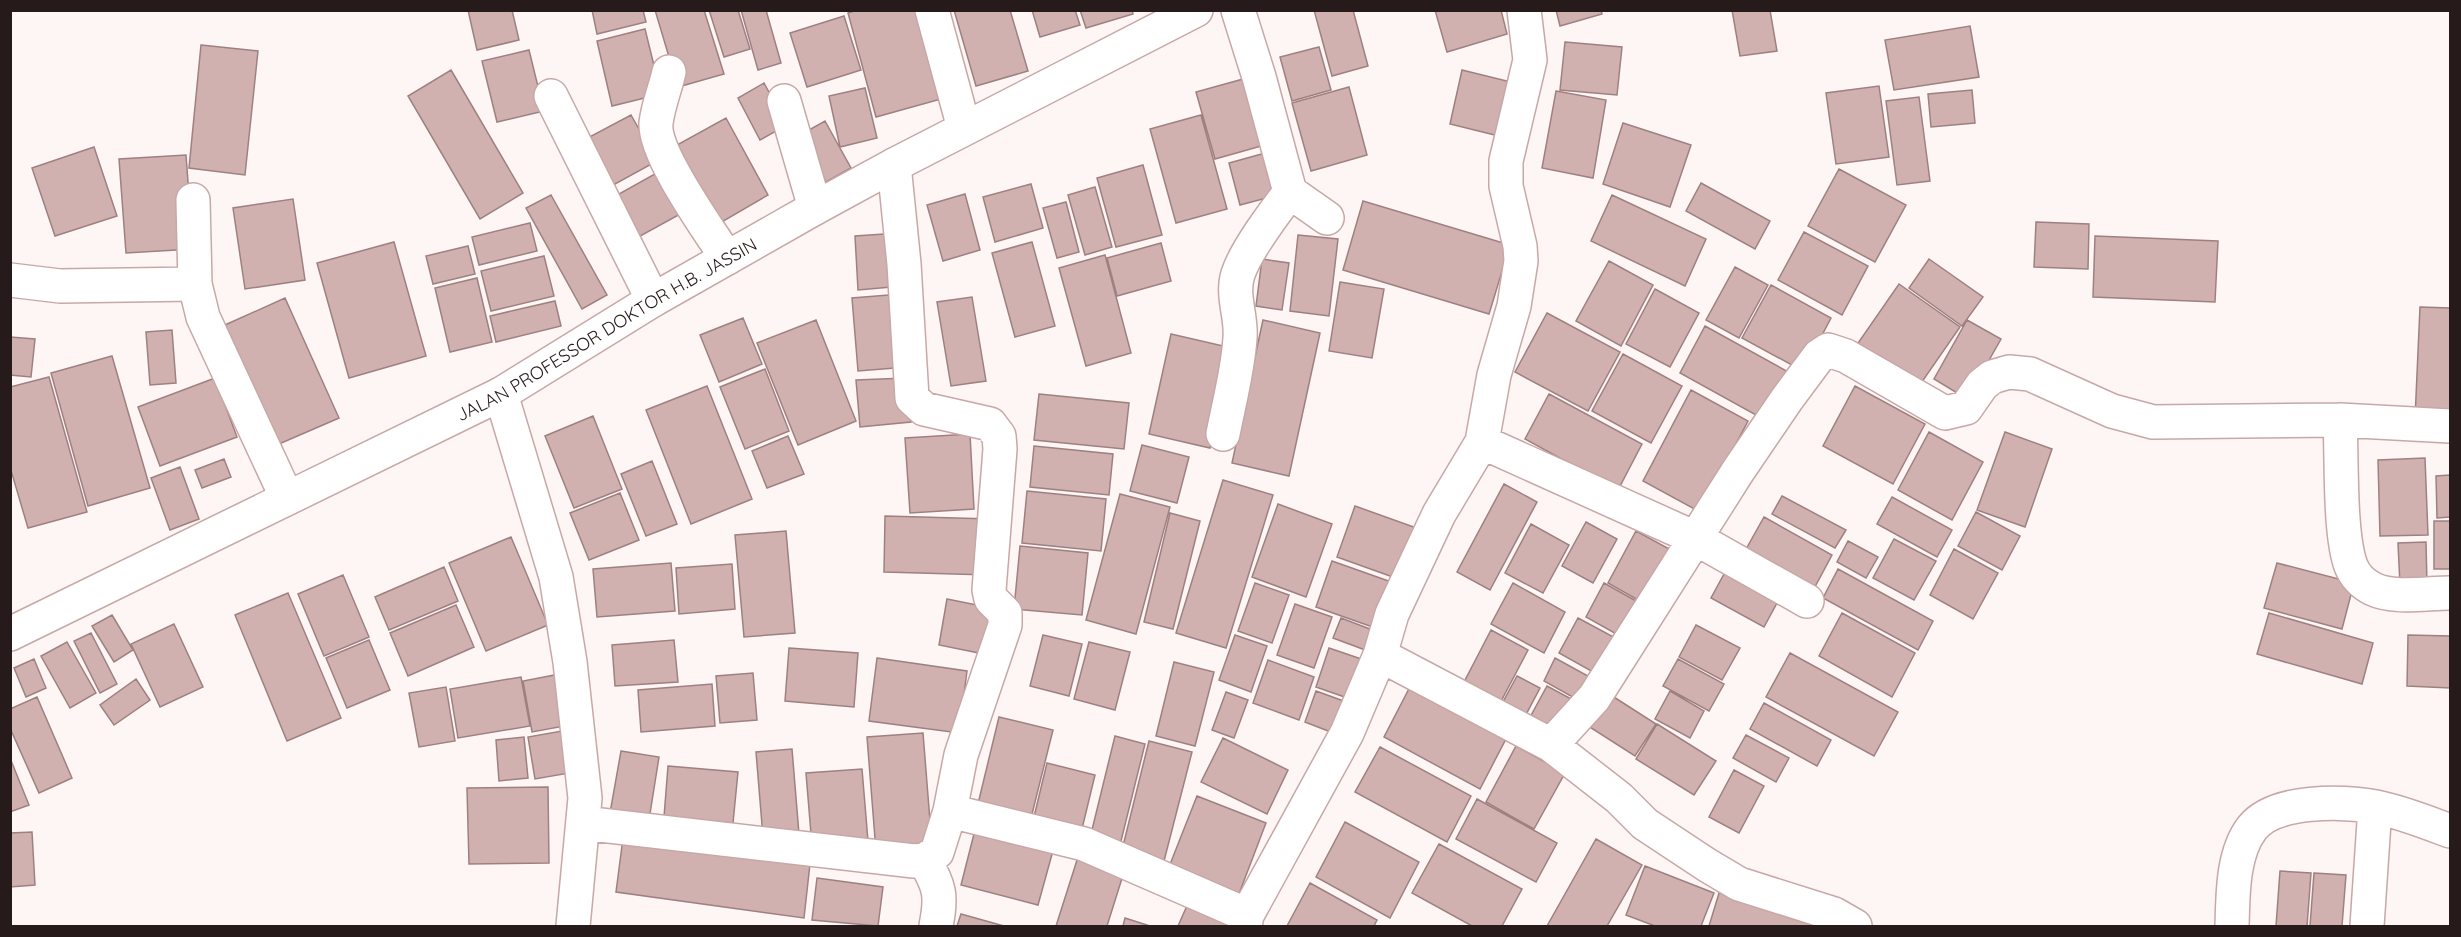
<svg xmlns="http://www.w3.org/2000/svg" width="2461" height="937" font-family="Quicksand,sans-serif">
<rect width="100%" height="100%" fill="#fdf6f5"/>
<path fill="#d1b0b0" stroke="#9f8080" stroke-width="1.5" d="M 468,10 L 512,10 L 519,40 L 477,50 Z
M 592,10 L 643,10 L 646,22 L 597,34 Z
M 655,10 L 704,10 L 724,74 L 678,87 Z
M 709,10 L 738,10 L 750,49 L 724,57 Z
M 741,10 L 766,10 L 781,63 L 758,70 Z
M 857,10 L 917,10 L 941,99 L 876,117 L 848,13 Z
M 954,10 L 1010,10 L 1028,71 L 976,86 Z
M 1032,10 L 1075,10 L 1080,25 L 1040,37 Z
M 1080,10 L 1132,10 L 1133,14 L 1086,28 Z
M 1314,10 L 1353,10 L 1368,66 L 1332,76 Z
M 1435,10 L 1501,10 L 1507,34 L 1447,52 Z
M 1556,10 L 1601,10 L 1602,14 L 1560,26 Z
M 1732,10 L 1770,10 L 1777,51 L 1740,56 Z
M 844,16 L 861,70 L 807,87 L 790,33 Z
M 1970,26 L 1979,77 L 1894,90 L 1885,40 Z
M 645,29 L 661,94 L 612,106 L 597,41 Z
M 1565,42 L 1622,47 L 1617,95 L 1560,90 Z
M 201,45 L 258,51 L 245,175 L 189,168 Z
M 1319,47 L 1331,90 L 1292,101 L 1280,57 Z
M 529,50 L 544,111 L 497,122 L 482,61 Z
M 451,70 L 523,193 L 480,219 L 408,96 Z
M 1462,70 L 1515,83 L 1503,137 L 1450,124 Z
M 1254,76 L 1272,143 L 1215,159 L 1196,92 Z
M 764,83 L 787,125 L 760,140 L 738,98 Z
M 1879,86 L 1889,157 L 1836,164 L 1826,93 Z
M 1349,87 L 1367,155 L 1311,171 L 1292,103 Z
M 865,88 L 877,138 L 840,147 L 829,96 Z
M 1972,90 L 1975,123 L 1931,127 L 1928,94 Z
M 1556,91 L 1606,100 L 1593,178 L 1542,168 Z
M 1919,97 L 1930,181 L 1897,185 L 1886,101 Z
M 631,115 L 657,161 L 606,189 L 580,142 Z
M 1201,115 L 1227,209 L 1176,223 L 1150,129 Z
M 726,118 L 768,195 L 720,223 L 677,145 Z
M 825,121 L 851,168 L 826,182 L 800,135 Z
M 1623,123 L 1691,145 L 1670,207 L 1603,184 Z
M 94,147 L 117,216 L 55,236 L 32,168 Z
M 1269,152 L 1281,194 L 1240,205 L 1229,163 Z
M 186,155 L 193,249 L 126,253 L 119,159 Z
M 1143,165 L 1162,235 L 1116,247 L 1097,178 Z
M 1839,169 L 1906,205 L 1875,262 L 1808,226 Z
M 662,170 L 684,212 L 633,240 L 610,199 Z
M 1701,183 L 1770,221 L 1755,249 L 1686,211 Z
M 1031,184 L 1043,228 L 995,242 L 983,197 Z
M 1095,187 L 1112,247 L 1085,255 L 1068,195 Z
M 965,194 L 980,250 L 943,261 L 927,205 Z
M 551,195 L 607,295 L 582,309 L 526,208 Z
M 1612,195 L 1706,239 L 1685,286 L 1591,241 Z
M 293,199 L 305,280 L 245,289 L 233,208 Z
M 1363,201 L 1510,245 L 1489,314 L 1343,270 Z
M 1066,202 L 1079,252 L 1057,258 L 1043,208 Z
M 2036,222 L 2089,224 L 2088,269 L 2034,267 Z
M 530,223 L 537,251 L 479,265 L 472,237 Z
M 1804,232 L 1868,266 L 1842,315 L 1778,280 Z
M 899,233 L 903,286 L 858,290 L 855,236 Z
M 1298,235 L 1338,239 L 1329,316 L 1290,311 Z
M 2095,236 L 2218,241 L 2215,302 L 2093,297 Z
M 394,242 L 426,356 L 349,378 L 317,263 Z
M 1032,242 L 1055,326 L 1015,337 L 992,253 Z
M 1161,243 L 1171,281 L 1117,296 L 1107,258 Z
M 468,246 L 475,274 L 433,284 L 426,256 Z
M 1105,255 L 1131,353 L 1086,366 L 1059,268 Z
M 544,256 L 554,296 L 491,311 L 481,271 Z
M 1262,259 L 1289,263 L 1282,310 L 1256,306 Z
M 1929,259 L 1983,297 L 1962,326 L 1909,288 Z
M 1609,261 L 1653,285 L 1621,346 L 1576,321 Z
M 1735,267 L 1768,285 L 1739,338 L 1706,320 Z
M 477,278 L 492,342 L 450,352 L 435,288 Z
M 1340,282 L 1384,289 L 1372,358 L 1329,351 Z
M 1899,284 L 1960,327 L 1917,389 L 1856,346 Z
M 1771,285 L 1831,318 L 1803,371 L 1742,338 Z
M 1655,289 L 1699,313 L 1670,367 L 1626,344 Z
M 901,294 L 907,367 L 858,371 L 852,298 Z
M 972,297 L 986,381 L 951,386 L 937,302 Z
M 285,298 L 339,418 L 279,444 L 225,325 Z
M 555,301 L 561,326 L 496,342 L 490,316 Z
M 2420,307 L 2450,308 L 2450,421 L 2415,419 Z
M 1547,313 L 1620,352 L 1588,411 L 1515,372 Z
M 743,318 L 762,364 L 719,382 L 700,335 Z
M 816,320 L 856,421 L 798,445 L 757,343 Z
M 1263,320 L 1320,333 L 1289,476 L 1232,463 Z
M 1967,320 L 2001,339 L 1967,399 L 1934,379 Z
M 1705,326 L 1790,373 L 1765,420 L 1680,373 Z
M 172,330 L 176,383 L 150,385 L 146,332 Z
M 1171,334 L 1232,348 L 1210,448 L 1149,434 Z
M 10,337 L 35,339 L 31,377 L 10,375 Z
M 1623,354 L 1682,386 L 1651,443 L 1592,411 Z
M 112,356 L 150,488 L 88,506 L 51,373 Z
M 765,369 L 789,431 L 745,449 L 720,387 Z
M 49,377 L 87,512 L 28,528 L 10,467 L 10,387 Z
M 215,378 L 237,437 L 160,466 L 138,407 Z
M 906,378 L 911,422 L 860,427 L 856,380 Z
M 707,386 L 752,499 L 691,524 L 646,410 Z
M 1855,386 L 1925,424 L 1893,484 L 1823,446 Z
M 1691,390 L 1748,421 L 1700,512 L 1643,481 Z
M 1039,394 L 1129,403 L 1124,449 L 1034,440 Z
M 1549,394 L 1642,444 L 1618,490 L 1525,439 Z
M 593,416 L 622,489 L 574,508 L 545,436 Z
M 1929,432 L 1983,462 L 1952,520 L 1898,490 Z
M 2005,432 L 2052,449 L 2025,527 L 1977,510 Z
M 970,434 L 974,509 L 910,513 L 905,438 Z
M 788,436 L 804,474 L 767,488 L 752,451 Z
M 1142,445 L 1189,457 L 1177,503 L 1130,491 Z
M 1034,446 L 1113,454 L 1109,495 L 1030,487 Z
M 2425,458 L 2428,535 L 2380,536 L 2378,460 Z
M 224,459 L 231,477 L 202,488 L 195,470 Z
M 652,461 L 677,524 L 646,536 L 621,474 Z
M 180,467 L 199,519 L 170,530 L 151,478 Z
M 2450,475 L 2450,517 L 2437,518 L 2436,476 Z
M 1223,480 L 1273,495 L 1226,648 L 1176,633 Z
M 1504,484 L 1537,502 L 1490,590 L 1457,572 Z
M 1027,491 L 1106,499 L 1101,551 L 1022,543 Z
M 620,493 L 639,540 L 589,560 L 570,513 Z
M 1120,494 L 1170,507 L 1136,634 L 1086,620 Z
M 1782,496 L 1846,530 L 1835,548 L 1772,514 Z
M 1892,497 L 1952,530 L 1937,557 L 1877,524 Z
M 1278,504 L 1332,524 L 1306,597 L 1252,577 Z
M 1355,506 L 1422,530 L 1404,581 L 1337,557 Z
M 1976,512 L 2020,536 L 2002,570 L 1958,546 Z
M 1170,513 L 1200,521 L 1173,629 L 1144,622 Z
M 885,516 L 991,519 L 989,575 L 884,572 Z
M 1764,517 L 1832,555 L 1809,598 L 1740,560 Z
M 2434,521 L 2450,521 L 2450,569 L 2434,569 Z
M 1586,522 L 1617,539 L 1593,583 L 1562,566 Z
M 1531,524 L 1569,545 L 1543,593 L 1505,573 Z
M 786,531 L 795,633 L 744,637 L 735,535 Z
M 1636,531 L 1673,551 L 1645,604 L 1608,583 Z
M 511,537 L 548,625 L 486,651 L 449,563 Z
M 1894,539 L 1936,561 L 1914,600 L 1873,578 Z
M 1848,541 L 1878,557 L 1866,578 L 1837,562 Z
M 2426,542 L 2427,584 L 2400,585 L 2398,543 Z
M 1020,546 L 1088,553 L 1082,615 L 1014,609 Z
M 1954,549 L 1998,573 L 1973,619 L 1930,595 Z
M 1332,561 L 1397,584 L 1381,630 L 1316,607 Z
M 671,563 L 675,611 L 597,617 L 593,569 Z
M 1730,563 L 1783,592 L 1764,627 L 1711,598 Z
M 2277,563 L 2354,583 L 2342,629 L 2264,608 Z
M 732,564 L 735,609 L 679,614 L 676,568 Z
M 444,567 L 458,601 L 389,630 L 375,597 Z
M 1838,569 L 1933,621 L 1918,650 L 1823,598 Z
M 343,575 L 369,637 L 324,656 L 298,594 Z
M 1255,583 L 1289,595 L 1272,643 L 1238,631 Z
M 1513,583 L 1565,612 L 1544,653 L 1491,624 Z
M 1604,583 L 1645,606 L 1627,640 L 1586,617 Z
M 288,593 L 341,718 L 287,741 L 235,615 Z
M 947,599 L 1002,610 L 994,656 L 939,645 Z
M 1295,604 L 1332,617 L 1314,668 L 1277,655 Z
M 456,605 L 474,647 L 408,676 L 390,633 Z
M 1842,613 L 1915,653 L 1892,697 L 1819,656 Z
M 2269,613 L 2373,643 L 2362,684 L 2257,654 Z
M 112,615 L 133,650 L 114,662 L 92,626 Z
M 1341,618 L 1383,634 L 1376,654 L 1333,638 Z
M 1578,618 L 1621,641 L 1602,677 L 1559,653 Z
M 174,624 L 203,687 L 160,707 L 131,644 Z
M 1696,625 L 1740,648 L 1722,680 L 1679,657 Z
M 1491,630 L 1528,650 L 1498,707 L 1462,686 Z
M 91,633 L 117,684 L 100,693 L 74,641 Z
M 1043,635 L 1082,644 L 1069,696 L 1030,686 Z
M 1235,635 L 1267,646 L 1251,692 L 1219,680 Z
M 2408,635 L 2450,636 L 2450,688 L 2407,686 Z
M 369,640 L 390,690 L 347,708 L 326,658 Z
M 674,640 L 678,682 L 615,686 L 612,645 Z
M 67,642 L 96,693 L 70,708 L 41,656 Z
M 1089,642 L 1130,652 L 1115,710 L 1074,699 Z
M 789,648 L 858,653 L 854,707 L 785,701 Z
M 1329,648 L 1370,662 L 1356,701 L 1316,687 Z
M 1790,653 L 1898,712 L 1874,756 L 1766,697 Z
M 877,658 L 967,671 L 959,733 L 869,721 Z
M 1555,658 L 1597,681 L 1585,704 L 1544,681 Z
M 34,659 L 46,688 L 26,697 L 14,668 Z
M 1678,659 L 1724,684 L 1709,711 L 1663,686 Z
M 1268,660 L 1314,677 L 1299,720 L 1253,703 Z
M 1174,662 L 1214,672 L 1195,746 L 1156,736 Z
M 753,673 L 757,720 L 720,723 L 716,676 Z
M 560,674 L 570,725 L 532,732 L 523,681 Z
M 1517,676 L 1540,688 L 1520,726 L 1497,713 Z
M 521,677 L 530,726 L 458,738 L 450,689 Z
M 136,679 L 150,700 L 114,725 L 100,705 Z
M 1412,683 L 1508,735 L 1480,789 L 1384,737 Z
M 712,684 L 715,726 L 641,732 L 638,690 Z
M 1547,686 L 1575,701 L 1556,736 L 1528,721 Z
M 446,687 L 455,741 L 419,747 L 409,693 Z
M 1316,691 L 1352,704 L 1341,736 L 1305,722 Z
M 1670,691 L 1704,711 L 1690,738 L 1655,719 Z
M 1226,692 L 1248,700 L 1234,738 L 1212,730 Z
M 1606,692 L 1656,724 L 1635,756 L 1585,724 Z
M 37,697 L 72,778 L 39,793 L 10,728 L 10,709 Z
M 1764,703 L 1831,740 L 1817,766 L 1750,729 Z
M 999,717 L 1053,730 L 1029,826 L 976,812 Z
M 1657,724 L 1716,761 L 1694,795 L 1636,759 Z
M 573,729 L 581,771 L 535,779 L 528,737 Z
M 923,733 L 932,846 L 876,851 L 867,737 Z
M 1746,735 L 1789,758 L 1776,782 L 1733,758 Z
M 1115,736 L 1145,744 L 1120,845 L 1090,838 Z
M 524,737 L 528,778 L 499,781 L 496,740 Z
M 1223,738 L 1288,770 L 1267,814 L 1201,782 Z
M 1149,741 L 1192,752 L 1164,861 L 1122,850 Z
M 1516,746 L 1565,773 L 1534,829 L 1486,802 Z
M 1380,747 L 1471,796 L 1447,842 L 1355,792 Z
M 792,749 L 799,834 L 763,837 L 756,752 Z
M 621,751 L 659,757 L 649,820 L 610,813 Z
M 10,758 L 29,805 L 10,812 Z
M 1047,763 L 1095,775 L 1080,837 L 1032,825 Z
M 668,766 L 738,772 L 733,823 L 664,817 Z
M 862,769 L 868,841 L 812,846 L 806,773 Z
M 1734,770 L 1764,786 L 1739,833 L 1709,817 Z
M 548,787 L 549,863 L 469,864 L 467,788 Z
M 1197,796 L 1266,823 L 1237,899 L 1167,872 Z
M 1477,799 L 1557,843 L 1536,882 L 1456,839 Z
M 1345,822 L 1419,862 L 1390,918 L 1316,877 Z
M 976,826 L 1054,847 L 1038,905 L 961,885 Z
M 32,832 L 35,885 L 10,887 L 10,833 Z
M 623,838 L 810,864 L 804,918 L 616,892 Z
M 1596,839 L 1642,865 L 1607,926 L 1547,926 Z
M 1439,844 L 1522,889 L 1502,926 L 1472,926 L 1412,893 Z
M 1078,857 L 1124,872 L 1107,926 L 1056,926 Z
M 1645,866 L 1714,893 L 1701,926 L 1655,926 L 1626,915 Z
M 2280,871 L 2311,873 L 2307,926 L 2276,926 Z
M 2314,873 L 2346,875 L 2342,926 L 2310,926 Z
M 817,878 L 883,887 L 878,926 L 812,920 Z
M 1310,883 L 1377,920 L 1374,926 L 1287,926 Z
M 1720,890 L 1831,926 L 1709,926 Z
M 1190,899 L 1243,926 L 1178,926 Z
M 961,914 L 1004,926 L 957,926 Z
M 1125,918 L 1150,926 L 1123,926 Z"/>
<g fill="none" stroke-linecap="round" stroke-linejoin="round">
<g stroke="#c8a8a7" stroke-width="36">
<path id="minor" d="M 932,10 L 964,128
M 1238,10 L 1259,77 L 1290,192 L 1327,218
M 669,72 C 665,89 658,106 656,123 C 653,153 709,230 727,258
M 551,96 L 653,300
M 784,101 L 815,208
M 894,165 L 904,264 L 912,398 L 924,409 L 990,424 L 999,436 L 1000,449 L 989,590 L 991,599 L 1005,613 L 1005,625 L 961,755 L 950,811
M 193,200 L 195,284 L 203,317 L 287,498
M 10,280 L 60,286 L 195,284
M 501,394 L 556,577 L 570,662 L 585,798 L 573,926
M 2340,420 C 2342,457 2339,534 2351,566 C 2355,576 2363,584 2373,589 C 2394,599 2427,593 2450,593
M 1223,434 C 1229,403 1238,370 1240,338 C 1242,317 1231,295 1238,274 C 1246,250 1274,213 1290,192
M 1482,442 L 1695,538 L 1807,601
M 1380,655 L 1551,745 L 1594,698 L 1738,471 L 1787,399 L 1819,356 L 1828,350 L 1846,356 L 1945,413 L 1966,408 L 1982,385 L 1992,377 L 2009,372 L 2030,374 L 2112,411 L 2153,422 L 2340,420 L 2450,426
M 1551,745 L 1619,798 L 1645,824 L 1707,865 L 1739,884 L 1834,914 L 1855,926
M 583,823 L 914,861 L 924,860 L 937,852 L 950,811 L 1084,844 L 1247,915
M 924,860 C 940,886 942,896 936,926
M 1245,926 L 1247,915 L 1347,733 L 1380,655 L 1392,614 L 1439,514 L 1482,442 L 1494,375 L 1514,306 L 1521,261 L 1520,246 L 1506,186 L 1506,161 L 1530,60 L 1524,10
M 2232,926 C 2233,896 2232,854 2252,828 C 2275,799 2343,801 2376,807 C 2401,812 2426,822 2450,831
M 2367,926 L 2375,807"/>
</g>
<g stroke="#c8a8a7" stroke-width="36">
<g id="highway">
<path id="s1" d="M 10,634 L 501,394 L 653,300 L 815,208 L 894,165 L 1196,10"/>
</g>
</g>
<use href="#minor" stroke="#fff" stroke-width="33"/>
<use href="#highway" stroke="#fff" stroke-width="33"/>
</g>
<g text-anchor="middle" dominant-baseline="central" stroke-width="6" stroke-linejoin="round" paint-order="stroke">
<g font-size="18" fill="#261a1a" stroke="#fff">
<text stroke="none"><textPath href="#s1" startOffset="670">JALAN PROFESSOR DOKTOR H.B. JASSIN</textPath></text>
</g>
</g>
<rect width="2461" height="937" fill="none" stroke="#261a1a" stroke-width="24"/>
</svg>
